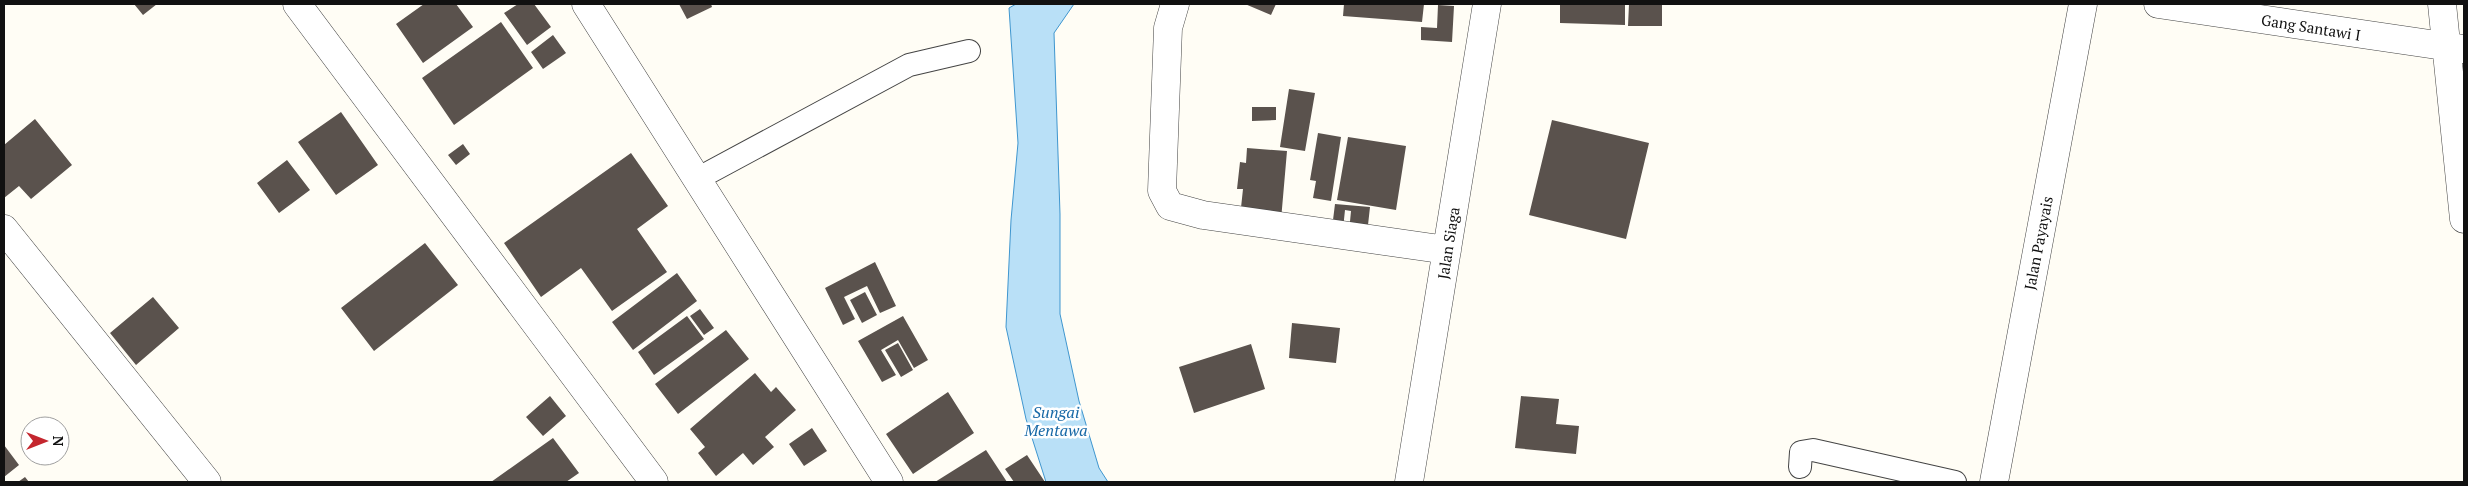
<svg xmlns="http://www.w3.org/2000/svg" width="2468" height="486" font-family="'PT Serif',serif">
<rect width="100%" height="100%" fill="#fffdf5"/>
<path fill="#b9e0f7" stroke="#3f96cf" d="M 1016,4 L 1074,4 L 1054,33 L 1060,214 L 1060,314 L 1079,401 L 1099,468 L 1108,482 L 1046,482 L 1026,419 L 1006,327 L 1011,220 L 1018,143 L 1009,8 Z"/>
<path fill="#5a524d" d="M 134,4 L 157,4 L 143,15 Z
M 424,4 L 456,4 L 473,27 L 423,63 L 396,24 Z
M 518,4 L 534,4 L 551,27 L 527,45 L 504,13 Z
M 679,4 L 711,4 L 712,7 L 687,19 Z
M 1245,4 L 1276,4 L 1271,15 Z
M 1344,4 L 1424,4 L 1422,22 L 1343,16 Z
M 1560,4 L 1625,4 L 1625,25 L 1560,23 Z
M 1629,4 L 1662,4 L 1662,26 L 1628,26 Z
M 1438,5 L 1454,6 L 1452,42 L 1421,40 L 1421,27 L 1437,28 Z
M 501,22 L 533,68 L 454,125 L 422,78 Z
M 553,35 L 566,53 L 543,69 L 531,52 Z
M 1289,89 L 1315,93 L 1305,151 L 1280,147 Z
M 1252,107 L 1276,107 L 1276,120 L 1252,121 Z
M 341,112 L 378,165 L 336,195 L 298,142 Z
M 35,119 L 72,165 L 31,199 L 19,186 L 4,198 L 4,145 Z
M 1552,120 L 1649,143 L 1626,239 L 1529,215 Z
M 1318,133 L 1341,137 L 1331,201 L 1313,198 L 1316,181 L 1310,180 Z
M 1348,137 L 1406,146 L 1396,210 L 1337,200 Z
M 463,144 L 470,154 L 456,165 L 448,155 Z
M 1247,148 L 1287,151 L 1281,220 L 1240,217 L 1243,189 L 1237,189 L 1240,162 L 1246,163 Z
M 631,153 L 668,206 L 637,229 L 667,272 L 612,311 L 581,268 L 541,297 L 504,243 Z
M 287,160 L 310,190 L 279,213 L 257,183 Z
M 1335,204 L 1370,207 L 1367,234 L 1349,232 L 1351,211 L 1345,210 L 1343,229 L 1332,228 Z
M 425,243 L 458,285 L 374,351 L 341,308 Z
M 875,262 L 896,306 L 880,313 L 867,286 L 844,297 L 855,319 L 843,325 L 825,288 Z
M 677,273 L 697,301 L 633,350 L 612,322 Z
M 865,292 L 877,315 L 862,323 L 850,300 Z
M 153,297 L 179,328 L 136,365 L 110,333 Z
M 700,309 L 714,328 L 704,335 L 690,316 Z
M 687,316 L 704,339 L 654,375 L 638,352 Z
M 903,316 L 928,360 L 914,368 L 898,340 L 881,350 L 896,375 L 882,382 L 858,341 Z
M 1292,323 L 1340,328 L 1336,363 L 1289,358 Z
M 726,330 L 749,359 L 678,414 L 655,384 Z
M 898,343 L 913,370 L 901,377 L 885,350 Z
M 1251,344 L 1265,389 L 1194,413 L 1179,367 Z
M 755,373 L 771,392 L 776,387 L 796,410 L 765,437 L 774,447 L 753,465 L 743,453 L 716,476 L 698,453 L 705,447 L 690,429 Z
M 948,392 L 974,433 L 913,474 L 886,434 Z
M 550,396 L 566,416 L 543,436 L 526,417 Z
M 1521,396 L 1559,399 L 1556,424 L 1579,426 L 1576,454 L 1515,448 Z
M 812,428 L 827,451 L 804,466 L 789,444 Z
M 553,438 L 579,473 L 566,482 L 491,482 Z
M 4,445 L 19,465 L 4,477 Z
M 986,450 L 1007,482 L 935,482 Z
M 1027,455 L 1045,482 L 1014,482 L 1005,469 Z
M 25,477 L 29,482 L 18,482 Z"/>
<g fill="none" stroke-linecap="round" stroke-linejoin="round">
<g stroke="#444" stroke-width="24">
<path id="service" d="M 697,179 L 909,65 L 969,51
M 1800,467 L 1801,452 L 1813,450 L 1955,482"/>
</g>
<g stroke="#444" stroke-width="29">
<path id="minor" d="M 297,4 L 654,482
M 586,4 L 889,482
M 1175,4 L 1168,28 L 1163,163 L 1162,191 L 1170,206 L 1203,215 L 1447,250
M 2158,4 L 2464,49
M 2442,4 L 2464,219
M 4,229 L 207,482
M 1409,482 L 1487,4
M 1994,482 L 2083,4"/>
</g>
<use href="#service" stroke="#fff" stroke-width="22"/>
<use href="#minor" stroke="#fff" stroke-width="28"/>
</g>
<g text-anchor="middle" dominant-baseline="central" stroke-width="5" stroke-linejoin="round" paint-order="stroke">
<g font-size="15" fill="#111" stroke="#fff">
<text transform="translate(2311 27) rotate(9)">Gang Santawi I</text>
<text transform="translate(1448 243) rotate(-81)">Jalan Siaga</text>
<text transform="translate(2038 243) rotate(-79)">Jalan Payayais</text>
</g>
<g font-size="16" font-style="italic" fill="#1768a6" stroke="#fff">
<text x="1056" y="412">Sungai<tspan x="1056" dy="18">Mentawa</tspan></text>
</g>
</g>
<rect width="2468" height="486" fill="none" stroke="#111111" stroke-width="10"/>
<g transform="translate(45 441) rotate(90)"><circle r="24" fill="#ffffff" stroke="#a0a0a0"/>
<path d="M0-4L9 19L0 12L-9 19Z" fill="#c4262e"/>
<text y="-8" font-size="14" font-weight="bold" text-anchor="middle" fill="#111111">N</text>
</g>
</svg>
